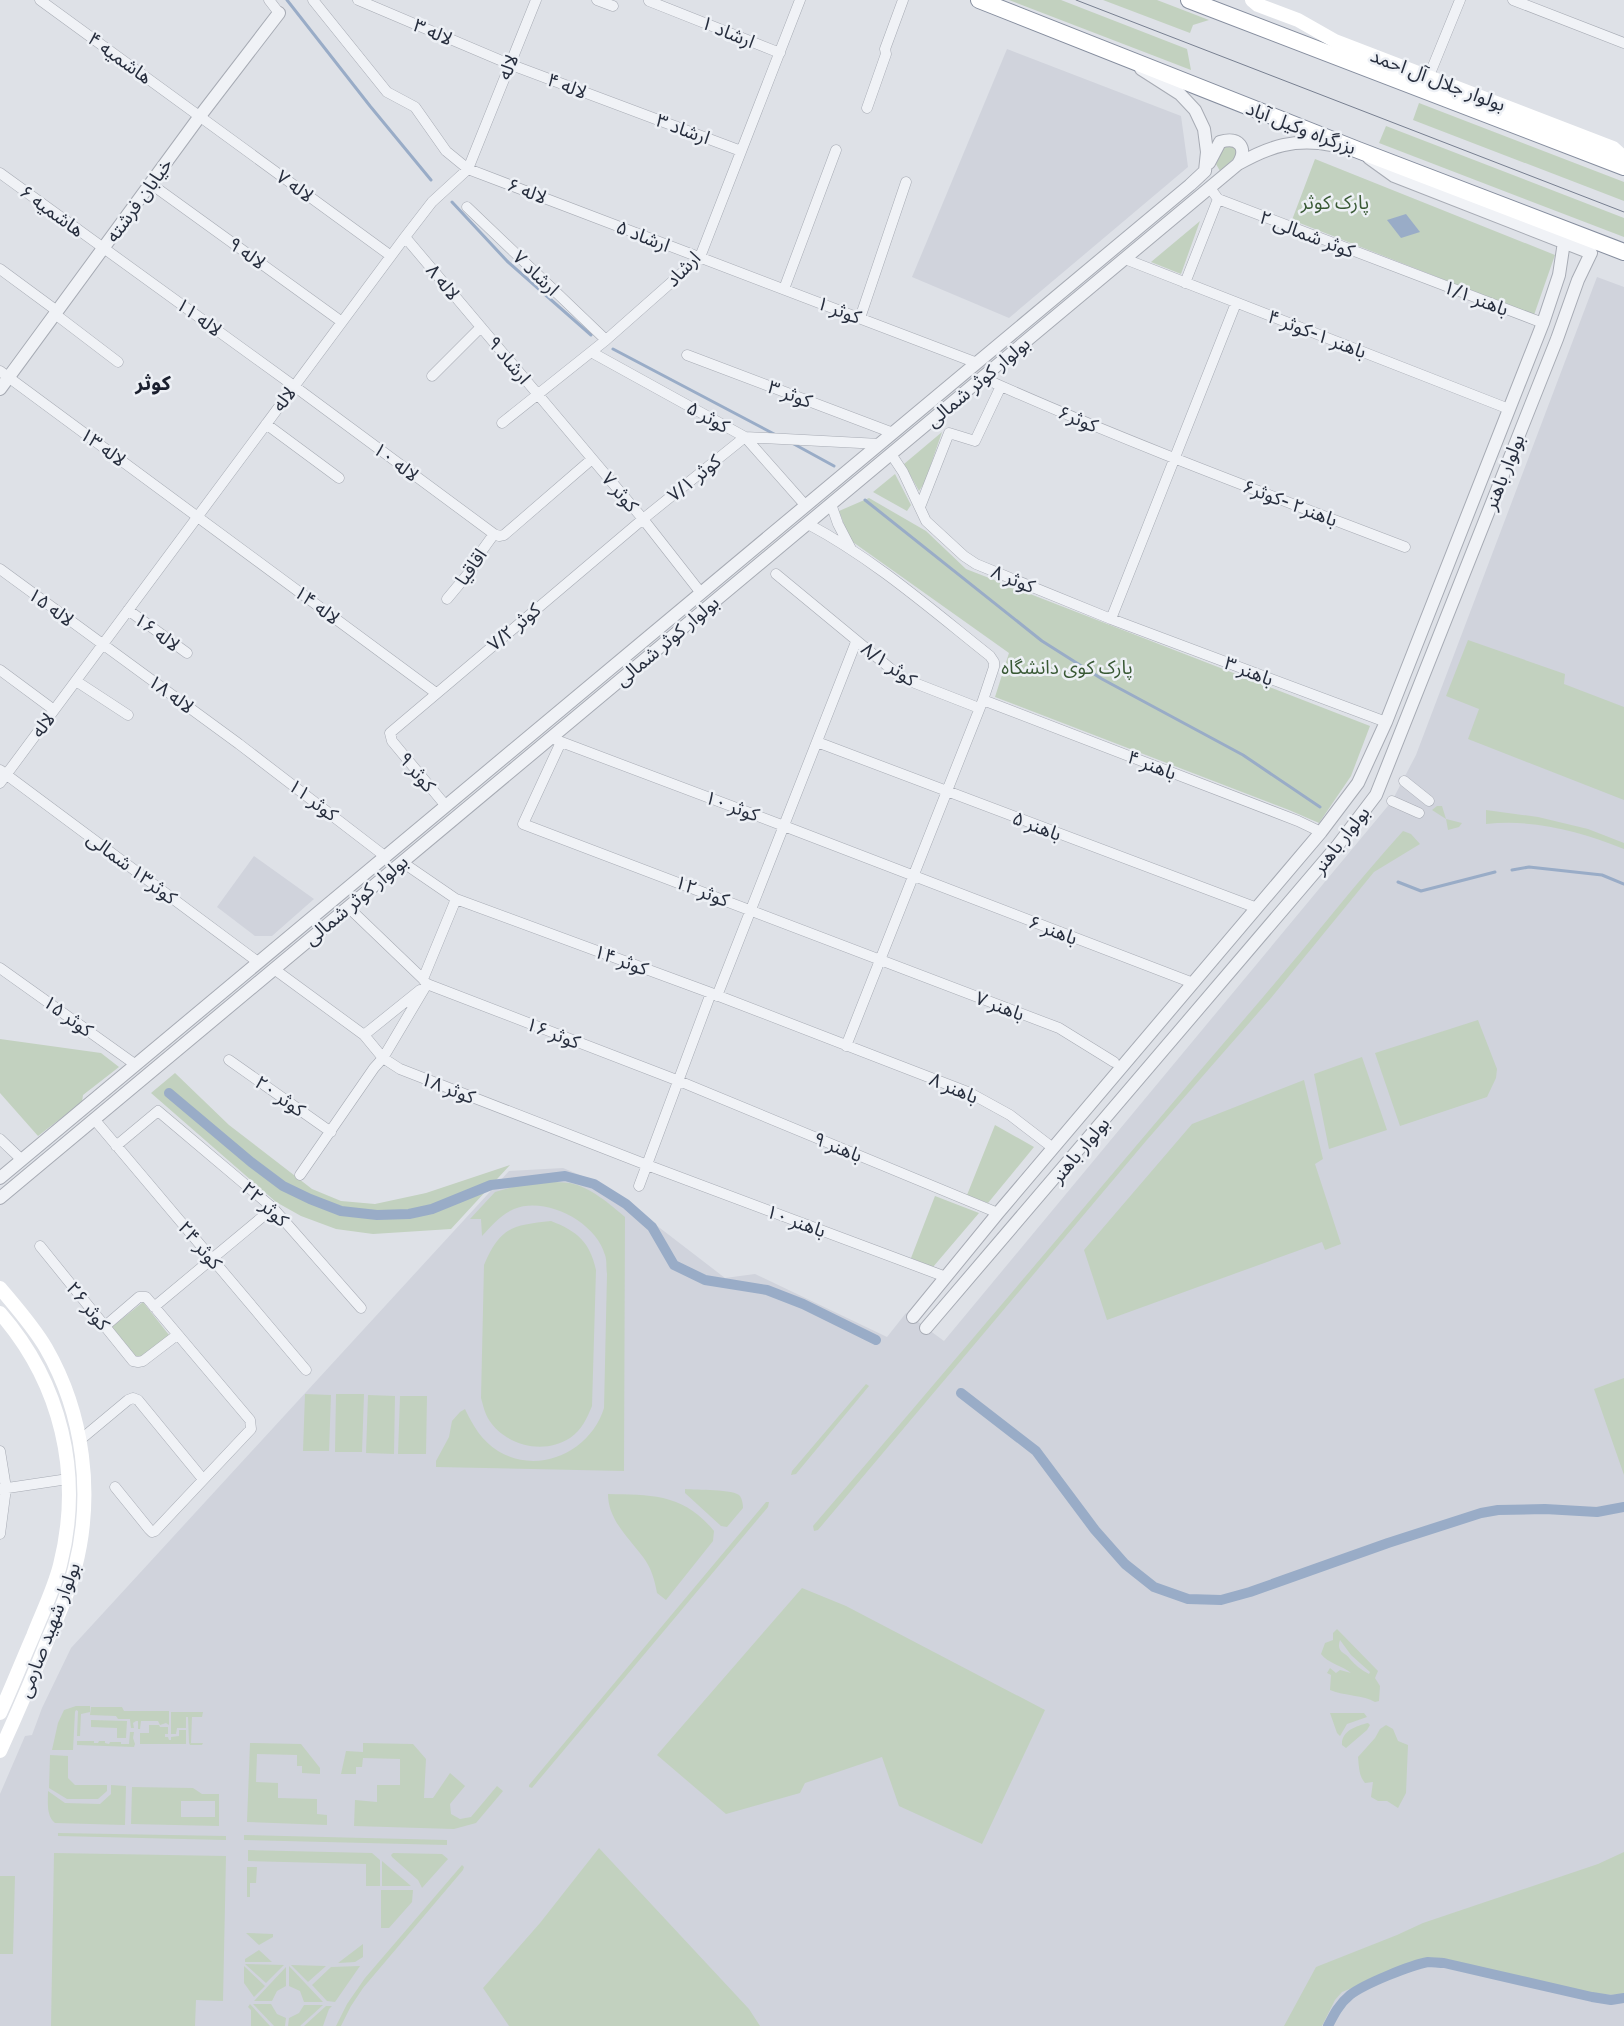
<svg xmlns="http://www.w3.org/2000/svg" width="1624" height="2026" font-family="Cabin,'Noto Sans Arabic',sans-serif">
<rect width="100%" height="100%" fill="#dee1e7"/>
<path fill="#d0d3dc" d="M 1007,49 L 1181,116 L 1188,167 L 1009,318 L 912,277 Z
M 1597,277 L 1624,287 L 1624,2026 L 0,2026 L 0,1794 L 25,1736 L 32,1735 L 42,1708 L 71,1648 L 509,1171 L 563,1168 L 604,1185 L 725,1278 L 755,1274 L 887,1337 L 906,1313 L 944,1341 L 1392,801 L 1416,755 Z
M 254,856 L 314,899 L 272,936 L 255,936 L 217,907 Z"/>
<path fill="#c2d1bf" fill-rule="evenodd" d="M 1009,0 L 1061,0 L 1187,49 L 1191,70 Z
M 1103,0 L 1157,0 L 1209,20 L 1193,25 L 1190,33 Z
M 1419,103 L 1624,182 L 1624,201 L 1413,120 Z
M 1386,126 L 1624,218 L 1624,237 L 1379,143 Z
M 1233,143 L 1239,154 L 1220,171 L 1216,164 L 1223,145 Z
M 1315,159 L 1555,255 L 1534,315 L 1292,220 Z
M 1200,221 L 1181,274 L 1151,262 Z
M 942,432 L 925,482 L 919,491 L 904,464 Z
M 895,474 L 911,505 L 907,511 L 873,492 Z
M 869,498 L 926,531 L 966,569 L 1370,726 L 1351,776 L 1319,823 L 1289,810 L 995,697 L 1009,653 L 850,540 L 839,511 Z
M 1468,640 L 1565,674 L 1564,684 L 1624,707 L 1624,800 L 1468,739 L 1479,709 L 1446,696 Z
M 1437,806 L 1442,806 L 1446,819 L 1462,823 L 1459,827 L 1448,830 L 1446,819 L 1432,810 Z
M 1486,810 L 1538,817 L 1588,829 L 1624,843 L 1624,849 C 1579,831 1535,819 1486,824 Z
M 1403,831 L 1411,834 L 1420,844 L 1374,872 L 1271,998 L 1146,1141 L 818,1530 L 814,1531 L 813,1526 C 964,1350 1113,1172 1264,996 C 1311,941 1355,884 1403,831 Z
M 1478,1020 L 1497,1069 L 1496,1078 L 1487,1097 L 1400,1126 L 1375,1053 Z
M 0,1039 L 101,1053 L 119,1067 L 83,1095 L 82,1102 L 38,1136 L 0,1093 Z
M 1362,1057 L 1387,1130 L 1329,1149 L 1314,1074 Z
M 175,1073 L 229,1125 L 312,1189 L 341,1201 L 375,1204 L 426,1193 L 510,1165 L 451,1229 L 373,1234 L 336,1229 L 301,1216 L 276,1202 L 151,1093 Z
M 1304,1080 L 1323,1159 L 1315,1164 L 1341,1244 L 1325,1250 L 1322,1242 L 1107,1320 L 1084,1250 L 1192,1124 Z
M 995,1125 L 1034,1147 L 988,1203 L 967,1195 Z
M 549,1182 C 556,1182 563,1182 570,1183 C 590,1187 610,1204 625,1217 L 624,1471 L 436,1467 L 436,1461 L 449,1437 L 452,1421 L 460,1412 L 465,1409 C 473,1426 482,1441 498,1451 C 539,1476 591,1451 604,1408 L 607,1274 C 606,1268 607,1260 605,1255 C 596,1222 546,1196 514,1209 C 502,1214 491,1226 482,1236 L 481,1219 L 470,1219 L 495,1192 L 516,1186 Z
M 935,1196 L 979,1213 L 933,1267 L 911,1258 Z
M 551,1221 C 577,1231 590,1242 596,1270 L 592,1406 C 587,1418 582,1430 570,1438 C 544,1455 506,1446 489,1420 C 485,1414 483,1405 481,1398 L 484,1265 C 500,1227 513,1225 551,1221 Z
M 143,1302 L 169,1335 L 138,1359 L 112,1327 Z
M 1624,1378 L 1624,1475 L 1594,1389 Z
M 866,1384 L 869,1386 L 796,1474 L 791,1475 L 792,1471 Z
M 305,1394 L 331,1395 L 329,1451 L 303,1451 Z
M 336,1394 L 364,1394 L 362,1452 L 335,1452 Z
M 368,1395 L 395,1396 L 394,1454 L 366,1453 Z
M 400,1396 L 427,1396 L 426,1454 L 398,1454 Z
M 685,1489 C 695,1490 735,1489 740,1496 C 742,1499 743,1504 743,1508 L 727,1527 L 721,1526 L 685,1493 Z
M 608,1494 C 651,1495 683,1493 714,1531 L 713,1541 L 666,1600 L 657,1593 C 655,1581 651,1567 643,1557 C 629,1538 608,1520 608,1494 Z
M 766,1502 L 769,1502 L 768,1507 L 532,1788 L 529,1787 L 529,1785 Z
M 802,1588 L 846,1606 L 1045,1710 L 982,1844 L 899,1806 L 882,1757 L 805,1783 L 800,1793 L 726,1814 L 657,1755 Z
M 1337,1629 L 1378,1671 L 1375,1678 L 1380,1686 L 1379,1701 L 1375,1702 C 1364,1695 1344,1696 1330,1690 L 1331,1675 L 1327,1673 L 1330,1668 L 1336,1673 L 1340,1670 L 1351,1673 C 1343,1666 1327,1663 1321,1654 L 1325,1643 L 1333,1640 L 1333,1633 ZM 1340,1640 L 1351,1655 L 1370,1672 L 1369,1674 C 1361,1670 1355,1665 1350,1659 C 1345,1652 1336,1653 1340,1640 Z
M 76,1706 L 90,1706 L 90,1712 L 81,1714 L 80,1736 L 77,1736 L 78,1711 L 76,1710 L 75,1712 L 73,1750 L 52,1750 L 58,1723 L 64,1710 Z
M 91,1707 L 122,1707 L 124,1711 L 169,1711 L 169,1725 L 166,1723 L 160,1725 L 158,1721 L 141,1721 L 140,1729 L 138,1729 L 138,1721 L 136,1721 L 133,1723 L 134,1728 L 131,1728 L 130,1719 L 118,1719 L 116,1716 L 90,1715 Z
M 171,1712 L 203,1712 L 202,1717 L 192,1717 L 191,1743 L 203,1743 L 202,1745 L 190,1745 L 189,1743 L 188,1717 L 186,1717 L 186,1728 L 177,1728 L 176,1734 L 171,1734 Z
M 1330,1713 L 1364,1713 L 1367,1717 L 1347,1724 L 1340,1736 L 1337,1733 Z
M 91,1720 L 127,1721 L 126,1738 L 117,1738 L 117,1728 L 91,1727 Z
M 1368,1723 L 1370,1725 L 1367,1730 L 1346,1748 L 1342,1745 C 1341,1731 1356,1726 1368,1723 Z
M 149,1725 L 159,1725 L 160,1727 L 168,1727 L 168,1734 L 165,1734 L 165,1737 L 168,1737 L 169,1740 L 171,1740 L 171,1737 L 179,1736 L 179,1730 L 186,1730 L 186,1744 L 140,1744 L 140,1733 L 149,1733 Z
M 1386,1725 L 1393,1729 L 1398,1741 L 1408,1745 L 1406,1793 L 1398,1808 L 1387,1801 L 1378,1801 L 1371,1797 L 1373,1782 L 1365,1783 C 1359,1776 1359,1767 1358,1757 L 1375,1738 L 1380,1729 Z
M 130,1732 L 134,1732 L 133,1738 L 135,1744 L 134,1747 L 77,1745 L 77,1741 L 94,1741 L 94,1743 L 98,1743 L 99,1741 L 105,1741 L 105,1743 L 109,1744 L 110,1742 L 121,1742 L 121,1744 L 129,1744 Z
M 250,1743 L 301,1744 L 320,1768 L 320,1774 L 302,1773 L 302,1766 L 297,1766 L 297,1755 L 257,1754 L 256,1782 L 278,1783 L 278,1798 L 317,1799 L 317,1814 L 327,1815 L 327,1825 L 247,1822 Z
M 363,1743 L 413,1744 L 426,1759 L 424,1798 L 433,1798 L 450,1773 L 465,1786 L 450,1804 L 451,1814 L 460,1819 L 471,1817 L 497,1786 L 503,1791 L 476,1823 L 454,1829 L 354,1826 L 355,1800 L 377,1802 L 377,1785 L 400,1785 L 400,1759 L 363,1758 L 362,1767 L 356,1767 L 356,1774 L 341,1774 L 346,1751 L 363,1752 Z
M 50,1755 L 68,1756 L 68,1778 L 75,1785 L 107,1785 L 107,1791 L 98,1799 L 67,1799 L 49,1788 Z
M 111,1785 L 126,1786 L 125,1825 L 55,1823 C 46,1816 48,1801 48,1791 L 65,1803 L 100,1804 L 111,1794 Z
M 132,1787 L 193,1788 L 202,1794 L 219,1794 L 219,1826 L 131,1824 ZM 181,1801 L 215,1801 L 215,1817 L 181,1817 Z
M 58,1833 L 226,1836 L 226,1840 L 58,1836 Z
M 244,1835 L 447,1840 L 447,1845 L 244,1840 Z
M 599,1848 L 749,2009 L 760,2026 L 509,2026 L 483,1988 L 540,1923 Z
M 248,1850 L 372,1853 L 380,1860 L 380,1886 L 366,1886 L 366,1864 L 248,1861 Z
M 1624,1852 L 1624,1993 L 1619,1995 L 1591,1994 L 1450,1961 L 1423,1959 L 1342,1992 L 1335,2000 L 1322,2026 L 1284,2026 L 1316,1967 L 1397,1935 L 1423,1923 L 1598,1864 Z
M 54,1853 L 226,1856 L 223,2001 L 196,2000 L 195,2026 L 51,2026 Z
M 393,1853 L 442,1854 L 448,1859 L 422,1888 L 418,1880 L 392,1857 L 391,1855 Z
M 382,1861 L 411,1886 L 382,1886 Z
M 462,1865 L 464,1867 L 463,1870 L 363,1988 L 351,2006 L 341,2026 L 336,2026 L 347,2004 L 365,1978 Z
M 247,1867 L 257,1867 L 256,1883 L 250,1883 L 250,1897 L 247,1897 Z
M 0,1876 L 15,1876 L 13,1954 L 0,1954 Z
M 381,1890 L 413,1890 L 412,1902 L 389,1928 L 381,1928 Z
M 246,1933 L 273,1934 L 273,1937 L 259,1945 Z
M 363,1944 L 363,1957 L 355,1962 L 338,1963 Z
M 259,1950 L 272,1962 L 245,1962 L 245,1959 Z
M 245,1964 L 284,1965 L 266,1983 Z
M 291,1965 L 326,1966 L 308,1982 Z
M 244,1966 L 265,1986 L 254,1997 L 244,1983 Z
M 289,1966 L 323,2002 L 304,2002 L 300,1991 L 289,1986 Z
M 360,1966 L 335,2002 L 327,2001 L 312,1985 L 331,1967 Z
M 286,1967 L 286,1986 L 277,1991 L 272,2001 L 254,2001 Z
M 250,2004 L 270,2026 L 251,2026 L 251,2010 L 248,2007 Z
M 253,2004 L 271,2004 L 277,2014 L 286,2018 L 285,2026 L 274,2026 Z
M 304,2005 L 323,2005 L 300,2026 L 288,2026 L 289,2018 L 299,2013 Z
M 326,2006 L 332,2006 L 329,2009 L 323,2026 L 304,2026 Z"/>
<path fill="#99acc7" d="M 1406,214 L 1420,232 L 1401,238 L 1387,220 Z"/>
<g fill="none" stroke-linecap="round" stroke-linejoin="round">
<path stroke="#99acc7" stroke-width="3" d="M 287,0 L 370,106 L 431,180
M 452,202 L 507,261 L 591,335
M 613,349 L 776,435
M 792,443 L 834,466
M 865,500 L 1042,641 L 1102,679 L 1243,755 L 1320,807
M 1512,870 L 1529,867 L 1602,875 L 1624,884
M 1398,882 L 1421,891 L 1495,872"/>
<path stroke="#99acc7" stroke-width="10" d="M 169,1093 L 251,1162 L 283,1186 L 310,1199 L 341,1211 L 377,1215 L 409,1214 L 432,1209 L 491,1185 L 565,1176 L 594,1184 L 626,1204 L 652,1227 L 674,1265 L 705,1280 L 767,1290 L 803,1304 L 876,1340
M 961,1393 L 1036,1451 L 1095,1530 L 1125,1564 L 1154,1587 L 1188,1599 L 1221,1600 L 1250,1592 L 1388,1543 L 1481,1513 L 1498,1510 L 1545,1509 L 1597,1512 L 1624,1507
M 1328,2026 C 1334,2014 1339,2004 1350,1995 C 1364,1984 1411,1965 1428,1962 C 1433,1962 1439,1963 1444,1963 L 1592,1997 L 1611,2000 L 1624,1998"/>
<g stroke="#a7abb4" stroke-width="11">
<path id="minor" d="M 40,0 L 391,256
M 269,0 L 279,13
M 313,0 L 387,92 L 415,107 L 446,151 L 468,169 L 977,363
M 358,0 L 509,64 L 741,151
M 597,0 L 613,6
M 1513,0 L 1624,43
M 649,1 L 780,53
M 1429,76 L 1460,0
M 867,108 L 886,54 L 885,49 L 903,0
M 0,173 L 294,386 L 494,534 L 499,536 L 504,535 L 592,459
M 151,184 L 342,322
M 1210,188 L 1218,199 L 1543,323
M 467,207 L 606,340
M 405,237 L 643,519 L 701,593
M 1125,259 L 1509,409
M 0,269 L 57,311
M 1185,283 L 1218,199
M 784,289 L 836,150
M 55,314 L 118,362
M 860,318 L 906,182
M 591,352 L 745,437 L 806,506
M 687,355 L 893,433
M 0,371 L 436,693
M 432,376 L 481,327
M 983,378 C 1121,440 1264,493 1405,547
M 502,423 L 606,340 L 700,257 L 800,0
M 266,424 L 339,478
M 891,454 L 903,472 L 926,521 L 964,556 L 976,564 L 1111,619 L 1386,722
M 831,504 L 838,524 L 851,549
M 920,507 L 949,433 L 975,441 L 1001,386
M 808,524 C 874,559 932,610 990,656 L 994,662 L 994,667 L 983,700 L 846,1046
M 0,569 L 239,744 L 386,857
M 776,574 L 902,678 L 979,708
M 447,599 L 472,569 L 473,563 L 494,534
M 128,610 L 187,653
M 1111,619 L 1236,303
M 0,670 L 54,710
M 76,681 L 128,715
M 983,700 L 1298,821 L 1321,832
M 556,740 L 784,826 L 1193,983
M 561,742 L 523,824 L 1059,1028 L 1114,1062
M 817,742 L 1257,908
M 0,770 L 258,962
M 1404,781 L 1429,801
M 0,783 L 405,237 L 432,202 L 468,169 L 536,0
M 1392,801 L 1419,813
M 446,806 L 392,741 L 390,733 L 643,519 L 745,437 L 880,444
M 402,862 L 456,899 L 711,993 L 970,1093 L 1010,1115 L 1053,1148
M 348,907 L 423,979
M 0,968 L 136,1065
M 274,969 L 364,1035 L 383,1058 L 400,1069 L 647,1165 L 946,1277
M 426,983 L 423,979 L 456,899
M 427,984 L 679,1081 L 998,1213
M 717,996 L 856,642
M 364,1035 L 420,990
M 229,1060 L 331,1132
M 94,1119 L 306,1370
M 0,1139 L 22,1160
M 116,1146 L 158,1111 L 273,1208 L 361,1308
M 300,1175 L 374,1068 L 383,1058 L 427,984
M 639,1186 L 711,993
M 40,1246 L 133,1361 L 138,1362 L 143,1361 L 177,1335
M 154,1307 L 273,1208
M 104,1327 L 139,1297 L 146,1297 L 250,1420 L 251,1429 L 155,1531 L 152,1532 L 149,1529 L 115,1487
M 80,1440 L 128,1400 L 133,1398 L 138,1400 L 202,1478
M 0,1451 L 6,1488 L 0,1534
M 1,1489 L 68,1479"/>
</g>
<g stroke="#a7abb4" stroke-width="14">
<path id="tertiary" d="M 1209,163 L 1220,142 C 1239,136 1248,148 1238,164
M 0,389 L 200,116 L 279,13
M 0,1178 L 1190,185 L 1205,171 L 1207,152 L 1204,129 L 1195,110 L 1180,94 L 1141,69
M 0,1198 L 1238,164 C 1270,146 1295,138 1332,145
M 913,1317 L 998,1213 L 1321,832 L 1358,783 L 1386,722 L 1543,323 L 1559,275 L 1564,242
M 926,1328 L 1338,845 L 1376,795 L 1557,339 L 1578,280 L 1591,253 L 1394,176 L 1369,158"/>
</g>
<g stroke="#858d9e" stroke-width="18">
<path id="trunk" d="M 979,0 L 1358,150 L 1624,252
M 1189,0 L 1624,167"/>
</g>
<use href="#minor" stroke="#f0f2f6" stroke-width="10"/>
<use href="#tertiary" stroke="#f0f2f6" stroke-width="12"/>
<path stroke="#fff" stroke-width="14" d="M 1252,0 L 1258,5 L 1298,20 L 1335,41 L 1613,148 L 1624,158
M 0,1288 C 16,1307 33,1326 46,1348 C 84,1414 94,1495 75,1568 C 69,1593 58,1616 48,1639 C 33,1677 17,1714 0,1751
M 0,1313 C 61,1383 83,1474 60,1565 C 54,1589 42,1613 33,1636 C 22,1661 12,1687 0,1713"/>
<use href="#trunk" stroke="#fff" stroke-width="16"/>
<path stroke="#777f90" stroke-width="1" d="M 1076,0 L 1624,212"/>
</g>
<g text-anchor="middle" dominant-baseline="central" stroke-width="5" stroke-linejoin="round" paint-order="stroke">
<g font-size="19" fill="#272e3e" stroke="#edf0f5">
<text transform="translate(433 32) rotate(23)">لاله ۳</text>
<text transform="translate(728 32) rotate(22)">ارشاد ۱</text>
<text transform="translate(120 58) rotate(36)">هاشمیه ۴</text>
<text transform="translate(508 67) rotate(-68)">لاله</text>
<text transform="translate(1438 80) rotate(21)">بولوار جلال آل احمد</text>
<text transform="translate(567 86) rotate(21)">لاله ۴</text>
<text transform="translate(1301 128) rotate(21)">بزرگراه وکیل آباد</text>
<text transform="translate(683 129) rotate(20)">ارشاد ۳</text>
<text transform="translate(295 186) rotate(36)">لاله ۷</text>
<text transform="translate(527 191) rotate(21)">لاله ۶</text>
<text transform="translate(139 200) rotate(-54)">خیابان فرشته</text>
<text transform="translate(52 211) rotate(36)">هاشمیه ۶</text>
<text transform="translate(1307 234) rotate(21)">کوثر شمالی ۲</text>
<text transform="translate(643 236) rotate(21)">ارشاد ۵</text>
<text transform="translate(247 253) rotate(36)">لاله ۹</text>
<text transform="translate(683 269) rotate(-46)">ارشاد</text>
<text transform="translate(536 273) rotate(44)">ارشاد ۷</text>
<text transform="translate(443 282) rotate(50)">لاله ۸</text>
<text transform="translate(1476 298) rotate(21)">باهنر ۱/۱</text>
<text transform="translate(839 310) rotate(21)">کوثر ۱</text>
<text transform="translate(199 317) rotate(36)">لاله ۱۱</text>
<text transform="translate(1317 334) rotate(21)">باهنر ۱-کوثر ۴</text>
<text transform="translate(509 360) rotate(50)">ارشاد ۹</text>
<text transform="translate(978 382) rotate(-40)">بولوار کوثر شمالی</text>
<text transform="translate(790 394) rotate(21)">کوثر ۳</text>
<text transform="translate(284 399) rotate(-53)">لاله</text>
<text transform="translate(708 417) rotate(29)">کوثر ۵</text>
<text transform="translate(1078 419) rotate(22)">کوثر۶</text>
<text transform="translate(103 447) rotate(36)">لاله ۱۳</text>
<text transform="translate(396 462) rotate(37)">لاله ۱۰</text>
<text transform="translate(1504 472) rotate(-68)">بولوار باهنر</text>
<text transform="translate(694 478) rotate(-39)">کوثر ۷/۱</text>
<text transform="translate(620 492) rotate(50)">کوثر ۷</text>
<text transform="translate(1290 503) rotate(21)">باهنر۲ -کوثر۶</text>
<text transform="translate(471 567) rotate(-55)">اقاقیا</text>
<text transform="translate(1013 579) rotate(22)">کوثر ۸</text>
<text transform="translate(317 605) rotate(37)">لاله ۱۴</text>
<text transform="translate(51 607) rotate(36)">لاله ۱۵</text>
<text transform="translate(514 627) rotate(-40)">کوثر ۷/۲</text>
<text transform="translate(157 632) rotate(36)">لاله ۱۶</text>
<text transform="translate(667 641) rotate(-40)">بولوار کوثر شمالی</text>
<text transform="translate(889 664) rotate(35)">کوثر ۸/۱</text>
<text transform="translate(1249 671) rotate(21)">باهنر ۳</text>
<text transform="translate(171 694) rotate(36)">لاله ۱۸</text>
<text transform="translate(43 725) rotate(-53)">لاله</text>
<text transform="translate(1152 765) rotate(21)">باهنر ۴</text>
<text transform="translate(417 772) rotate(50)">کوثر ۹</text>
<text transform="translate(313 800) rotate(37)">کوثر ۱۱</text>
<text transform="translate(732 806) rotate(20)">کوثر ۱۰</text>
<text transform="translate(1037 826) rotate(21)">باهنر ۵</text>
<text transform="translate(1341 840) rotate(-52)">بولوار باهنر</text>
<text transform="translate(132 868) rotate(37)">کوثر۱۳ شمالی</text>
<text transform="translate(702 891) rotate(21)">کوثر ۱۲</text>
<text transform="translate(356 900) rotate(-40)">بولوار کوثر شمالی</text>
<text transform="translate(1053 930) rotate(21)">باهنر ۶</text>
<text transform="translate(621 960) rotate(20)">کوثر ۱۴</text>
<text transform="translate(1000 1006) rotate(21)">باهنر ۷</text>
<text transform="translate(68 1016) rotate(36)">کوثر ۱۵</text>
<text transform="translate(553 1033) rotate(21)">کوثر ۱۶</text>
<text transform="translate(448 1088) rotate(21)">کوثر ۱۸</text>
<text transform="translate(954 1088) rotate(23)">باهنر ۸</text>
<text transform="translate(280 1096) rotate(35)">کوثر ۲۰</text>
<text transform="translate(838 1147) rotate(22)">باهنر ۹</text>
<text transform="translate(1080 1150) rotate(-50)">بولوار باهنر</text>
<text transform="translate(265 1204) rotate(43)">کوثر ۲۲</text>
<text transform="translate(796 1221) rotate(20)">باهنر ۱۰</text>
<text transform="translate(200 1245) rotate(50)">کوثر ۲۴</text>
<text transform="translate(88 1306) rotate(51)">کوثر ۲۶</text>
<text transform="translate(49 1630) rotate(-69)">بولوار شهید صارمی</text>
</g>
<g font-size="19" fill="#395935" stroke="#edf0f5">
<text x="1335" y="202">پارک کوثر</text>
<text x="1067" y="667">پارک کوی دانشگاه</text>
</g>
<g font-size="20" font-weight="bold" fill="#1a1f2e" stroke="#edf0f5">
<text x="153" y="383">کوثر</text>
</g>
</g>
</svg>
